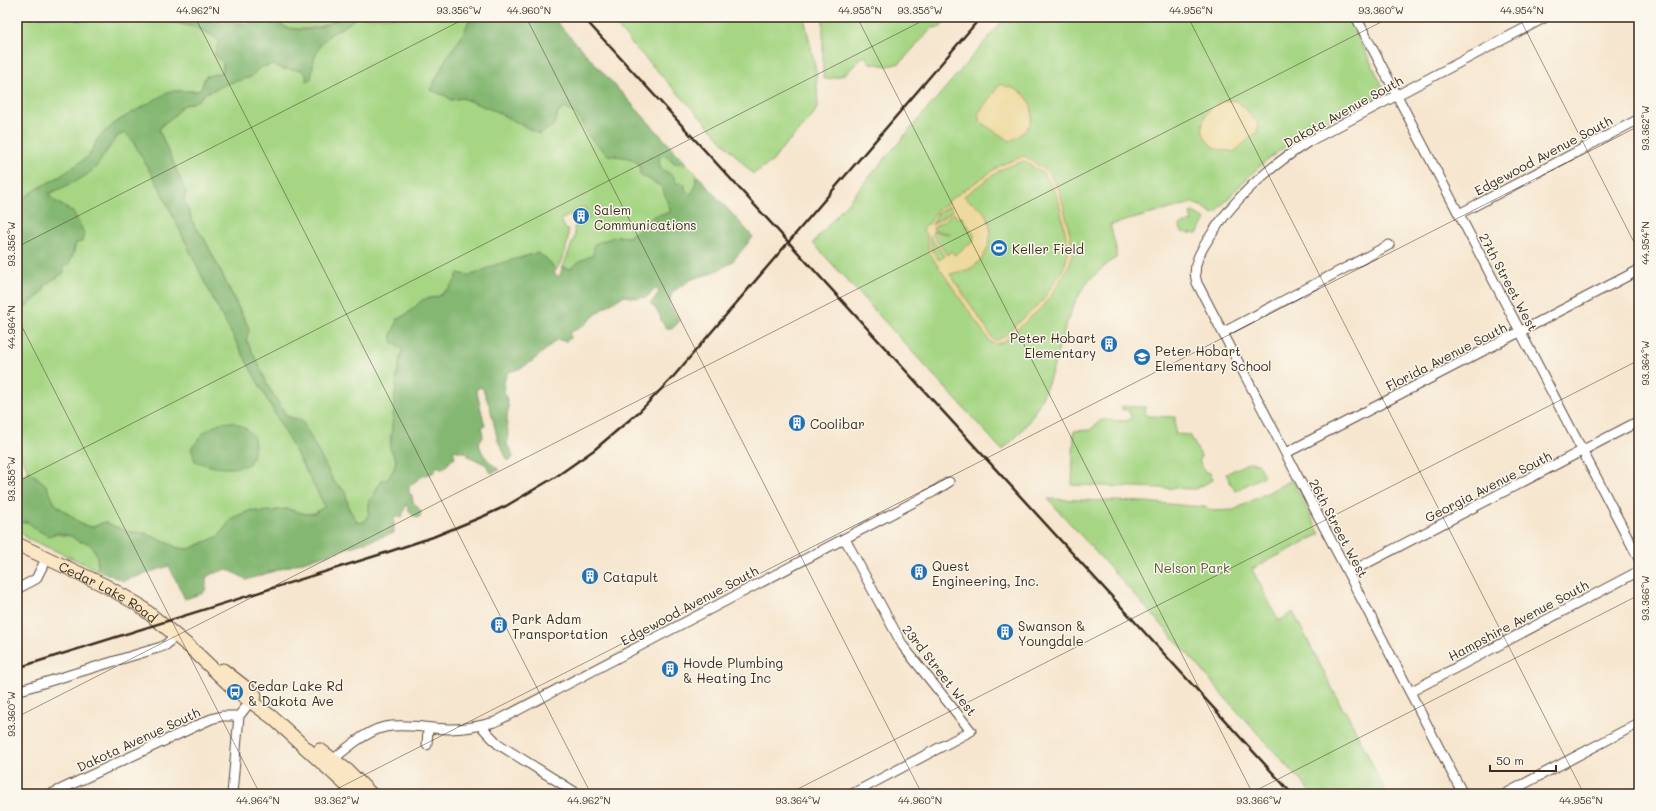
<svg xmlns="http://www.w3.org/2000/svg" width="1656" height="811" font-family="Mali,sans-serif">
<rect width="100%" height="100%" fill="#fbf7ec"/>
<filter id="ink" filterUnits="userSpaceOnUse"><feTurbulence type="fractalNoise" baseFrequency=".025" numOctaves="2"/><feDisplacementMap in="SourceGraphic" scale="8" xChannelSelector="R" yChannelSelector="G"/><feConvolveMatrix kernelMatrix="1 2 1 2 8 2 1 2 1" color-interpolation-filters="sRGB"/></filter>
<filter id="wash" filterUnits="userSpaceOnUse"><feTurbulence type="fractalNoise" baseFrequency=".012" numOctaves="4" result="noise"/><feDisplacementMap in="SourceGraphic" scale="16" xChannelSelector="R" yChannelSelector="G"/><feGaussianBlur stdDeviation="0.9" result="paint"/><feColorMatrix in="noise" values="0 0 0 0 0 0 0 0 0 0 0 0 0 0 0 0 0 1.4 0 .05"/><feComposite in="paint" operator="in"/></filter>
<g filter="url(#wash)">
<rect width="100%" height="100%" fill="#f6e6cf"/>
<path fill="#a6d684" stroke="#708051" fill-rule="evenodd" d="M 17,17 L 68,17 L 77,20 C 90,20 103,21 116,21 C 148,21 194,18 219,41 L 215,54 L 223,63 L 223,72 L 205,77 L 202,87 L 197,91 L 187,91 L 132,113 L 116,122 L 98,138 L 89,156 L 61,176 L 40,187 L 17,203 Z
M 279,17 L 342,17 C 321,27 308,32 284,27 Z
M 356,17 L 471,17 L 461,38 L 448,55 L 430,90 L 446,96 L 451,100 L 462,98 L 495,111 L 539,134 L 552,126 L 558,113 L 564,108 L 576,114 L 590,138 L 608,155 L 630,158 L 639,164 L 640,174 L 662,187 L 671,212 L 654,216 L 629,237 L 617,236 L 593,255 L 580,261 L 570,269 L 563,267 L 575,236 L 574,228 L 577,224 L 589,217 L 584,207 L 561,220 L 566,230 L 568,229 C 569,244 564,258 556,270 L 546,258 L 537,253 L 495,265 L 475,274 L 467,275 L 458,273 L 456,281 L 439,296 L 422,300 L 413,309 L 399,319 L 391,334 L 393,343 L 402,349 L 397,375 L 390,448 L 396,460 L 394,469 L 388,479 L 377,487 L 375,495 L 369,500 L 369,514 L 364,522 L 358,523 L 349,509 L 345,491 L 334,482 L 302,421 L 287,416 L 268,386 L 258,363 L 246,339 L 249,331 L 248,326 L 204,238 L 195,227 L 184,200 L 186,192 L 159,130 L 163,124 L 174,116 L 182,106 L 197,101 L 206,93 L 229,83 L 251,77 L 260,67 L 274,65 L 283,69 L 302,70 L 311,79 L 314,59 L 322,42 L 332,33 L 347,25 Z
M 609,17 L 804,17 L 816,71 L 818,106 L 812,117 L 783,147 L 773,161 L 753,174 L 634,46 Z
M 823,17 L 946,17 L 941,27 L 932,28 L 900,63 L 888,66 L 870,63 L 865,56 L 861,57 C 849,72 844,78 823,79 Z
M 1006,17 L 1348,17 L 1384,89 L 1380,95 C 1352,109 1322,122 1296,139 C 1265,159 1239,184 1216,213 L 1213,214 L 1201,206 L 1192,203 L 1110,225 L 1116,248 L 1116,258 C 1103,267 1089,278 1081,292 C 1070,309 1065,329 1059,348 C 1048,389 1035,423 1002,450 L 813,243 Z
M 125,133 L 132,140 L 160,189 L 216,305 L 325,506 L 315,513 L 306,514 L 287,509 L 260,512 L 252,510 L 232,518 L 219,536 L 189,549 L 178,548 L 145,533 L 129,532 L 104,522 L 93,527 L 83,525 L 55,504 L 46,485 L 28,470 L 19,453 L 17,443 L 17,315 L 42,293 L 46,284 L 64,273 L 63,265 L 73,256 L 76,243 L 82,242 L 74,213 L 55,201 L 48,194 L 74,182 L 93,170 L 119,135 ZM 198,441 L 233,468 L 223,467 L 191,448 Z
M 664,155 L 675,163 L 687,164 L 697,175 L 694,191 L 690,194 L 676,183 L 673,176 L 660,168 L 659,157 Z
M 1193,212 L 1206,220 L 1197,234 L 1182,232 L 1179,225 L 1192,221 L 1190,213 Z
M 1122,406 L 1146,407 L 1145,414 L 1147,416 L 1175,417 L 1175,434 L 1190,435 L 1201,456 L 1199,461 L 1205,472 L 1210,473 L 1213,480 L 1195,489 L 1072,485 L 1074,431 L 1090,430 L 1101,420 L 1126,421 L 1132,418 L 1128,410 L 1122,410 Z
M 1250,462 L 1258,464 L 1264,476 L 1235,491 L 1226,474 Z
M 1292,480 L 1320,534 L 1252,569 L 1279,621 L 1293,612 L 1344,711 L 1346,711 L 1387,794 L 1313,794 L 1226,699 L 1203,671 L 1048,499 L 1144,502 L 1204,507 L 1214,511 L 1234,510 Z
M 17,522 L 28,522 L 34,528 L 61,535 L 71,536 L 78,541 L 88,543 L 94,549 L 97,556 L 98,570 L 27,538 L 17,529 Z"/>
<path fill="#84b772" stroke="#607048" d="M 68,17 L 155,17 L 252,23 L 257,17 L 279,17 L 284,27 C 295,30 307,31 318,28 C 334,22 337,17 356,17 L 347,25 L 332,33 L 322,42 L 314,59 L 311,79 L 306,81 L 306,75 L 302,70 L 283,69 L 274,65 L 260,67 L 251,77 L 229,83 L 206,93 L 197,101 L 182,106 L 174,116 L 163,124 L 159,130 L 186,192 L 184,200 L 195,227 L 204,238 L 218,266 L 236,304 L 248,326 L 249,331 L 246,340 L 258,363 L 268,386 L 287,416 L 302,421 L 334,482 L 345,491 L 349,509 L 358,523 L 364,522 L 369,514 L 369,500 C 376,494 377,487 382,480 L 388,479 L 394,469 L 396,460 L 390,448 L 397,375 L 402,349 L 393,343 L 391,334 L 397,323 L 396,319 C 405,319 414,307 421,301 C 425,297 433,299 439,296 C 448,291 456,282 458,273 L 467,275 L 475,274 L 495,265 L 537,253 L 546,258 L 556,270 L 554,273 L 559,277 L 563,267 L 570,269 L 580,261 L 593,255 L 594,244 L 617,236 L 629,237 L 654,216 L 671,212 L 662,187 L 640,174 L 639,164 L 630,158 L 608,155 L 590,138 L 576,114 L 564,108 L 558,113 L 553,126 L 539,134 L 495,111 L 462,98 L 451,100 L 446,96 L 430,90 L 448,55 L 461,38 L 471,17 L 552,17 L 687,164 L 675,163 L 664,155 L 659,157 L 660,168 L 673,176 L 676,183 L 685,184 L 685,189 L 690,194 L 694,191 L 697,175 L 753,237 L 731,263 L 712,273 L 692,279 L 672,292 L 669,304 L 680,321 L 673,328 L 666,328 L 661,321 L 660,315 L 651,303 L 659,292 L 655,288 L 647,297 L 637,298 L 623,296 L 601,310 L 583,326 L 569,333 L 571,337 L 566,341 L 556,340 C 542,353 527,369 508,372 C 500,390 505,388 508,405 C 509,409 507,413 507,417 C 507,427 509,435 507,445 L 511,449 L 513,458 L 508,461 L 498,441 L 490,407 L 482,387 L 476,389 L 485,426 L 482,428 L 483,438 L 479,442 C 480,455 491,463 499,470 L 491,473 L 488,470 L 487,465 L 468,456 L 468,453 L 453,450 L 455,457 L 443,469 L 437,466 L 433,473 C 422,475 417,479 409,487 L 409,493 L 412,495 L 413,502 L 421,511 L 420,516 L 417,518 L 411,514 L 406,504 L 402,517 L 394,517 L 394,533 L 246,580 L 244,578 L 227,569 C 220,572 211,573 206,578 L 206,589 L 203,593 L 185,599 L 169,566 L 123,581 L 98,570 L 97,556 L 94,549 L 88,543 L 78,541 L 71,536 L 58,533 L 48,536 L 34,528 L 28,522 L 17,522 L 17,482 L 28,470 L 46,485 L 55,504 L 83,525 L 93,527 L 104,522 L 129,532 L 145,533 L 178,548 L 189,549 L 219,536 L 232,518 L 252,510 L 260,512 L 287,509 L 306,514 L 315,513 L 325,506 L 216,305 L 160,189 L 132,140 L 125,133 C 109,137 105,159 93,170 C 81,181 63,187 48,194 L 55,201 L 74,213 L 84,233 L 82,242 L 76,243 L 69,265 L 63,265 L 64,273 L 46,284 L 42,293 L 19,312 L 17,308 L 17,203 L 40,187 L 61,176 L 89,156 L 98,138 L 116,122 L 170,91 L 197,91 L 202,87 L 205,77 L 223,72 L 223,63 L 215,55 L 219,41 C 194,18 148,21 116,21 C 103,21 90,20 77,20 Z
M 232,422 C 256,430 260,442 249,464 C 231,471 212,468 195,461 L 191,448 L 198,441 L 203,433 L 219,423 Z"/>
<path fill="#eeda9e" stroke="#94825e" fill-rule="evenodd" d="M 1000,84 C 1008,87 1016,88 1023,94 C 1034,102 1035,120 1026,130 C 1021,135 1016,138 1010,141 L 980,122 L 978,114 Z
M 1226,100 L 1238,101 L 1257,122 L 1258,131 L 1234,152 C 1226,150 1218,151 1211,145 C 1193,129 1206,105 1226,100 Z
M 1024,156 L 1047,171 L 1060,191 L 1070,234 L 1073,253 L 1069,266 L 1051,296 L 1040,309 L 1003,342 L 997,344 L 990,342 L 929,253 L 927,235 L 923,230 L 925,225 L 929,224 L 936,211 L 948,203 L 948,201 L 1001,165 ZM 1023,161 L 1043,173 L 1055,192 L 1059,203 L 1069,251 L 1064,267 L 1042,301 L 1004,336 L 998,340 L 994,340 L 950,274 C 956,272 964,272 971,268 C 990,257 997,229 983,211 C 978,205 967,201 964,196 L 1002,169 ZM 950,206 L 953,211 L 932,225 L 938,213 ZM 955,213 L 958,218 L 962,217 L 974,235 L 973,242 L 954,255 L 952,251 L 947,255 L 932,234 L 933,231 L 947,234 L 949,236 L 950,232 L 947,233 L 934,230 L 933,228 ZM 930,236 L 944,256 L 939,260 L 932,249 Z"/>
</g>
<g filter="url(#ink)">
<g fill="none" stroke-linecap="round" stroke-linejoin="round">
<g stroke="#574639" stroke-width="11">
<path id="street" d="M 1356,17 L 1639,559
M 1459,214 L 1639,119
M 1224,332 L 1389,245
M 1286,453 L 1639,270
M 845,539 L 903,646 L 971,731 L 852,794
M 1348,573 L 1639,421
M 17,589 L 36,579 L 46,559
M 17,691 L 161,647 L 166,645 L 175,635
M 1410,692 L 1639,571
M 481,726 L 498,744 L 578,794
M 427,745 L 428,728
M 329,764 C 342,751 366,731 385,727 C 406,723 428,729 449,729 C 465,729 480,726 495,722 L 933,492 L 949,482
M 51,794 L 211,719 L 222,716 L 239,716
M 232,794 L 239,716 L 253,698
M 1463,794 L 1197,283 C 1191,265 1201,250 1211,235 C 1236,196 1269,167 1308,142 L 1546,17
M 1505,794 L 1639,723"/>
</g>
<g stroke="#574639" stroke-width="15">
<g id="secondary">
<path id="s1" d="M 17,544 L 106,586 L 139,605 L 192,649 L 234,689 L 273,718 L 356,794"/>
<path d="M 223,670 L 255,695"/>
<path d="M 320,750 L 348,771 L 371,794"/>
</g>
</g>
<use href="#street" stroke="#fff" stroke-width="9"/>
<use href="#secondary" stroke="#fbe6c4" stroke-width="13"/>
<path stroke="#3b2a1e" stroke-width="2.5" d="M 583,17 L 1292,794
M 17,668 L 388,552 L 433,537 L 484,516 L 506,506 L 557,476 L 594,450 L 640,411 L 673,377 L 981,17"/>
</g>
</g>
<path fill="none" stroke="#3b2a1e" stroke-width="1" stroke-opacity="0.45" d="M 195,17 L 591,794M 526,17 L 922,794M 857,17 L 1253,794M 1188,17 L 1584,794M 1519,17 L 1639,252M 17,247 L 468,17M 17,317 L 260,794M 17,482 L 930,17M 17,717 L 1391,17M 327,794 L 1639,126M 788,794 L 1639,360M 1249,794 L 1639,595"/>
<defs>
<g id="building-disc" transform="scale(0.9)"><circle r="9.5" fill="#1f6fb2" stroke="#fbf7ec"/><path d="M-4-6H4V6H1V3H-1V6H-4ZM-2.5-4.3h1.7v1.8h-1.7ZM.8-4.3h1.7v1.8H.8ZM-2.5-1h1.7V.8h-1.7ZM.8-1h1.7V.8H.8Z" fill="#fff"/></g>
<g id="stadium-disc" transform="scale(0.9)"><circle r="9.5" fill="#1f6fb2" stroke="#fbf7ec"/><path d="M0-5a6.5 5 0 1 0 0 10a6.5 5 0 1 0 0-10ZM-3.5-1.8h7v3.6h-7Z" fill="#fff"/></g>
<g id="school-disc" transform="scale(0.9)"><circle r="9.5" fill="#1f6fb2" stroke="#fbf7ec"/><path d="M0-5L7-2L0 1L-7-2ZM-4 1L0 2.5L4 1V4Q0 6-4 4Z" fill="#fff"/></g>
<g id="bus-disc" transform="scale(0.9)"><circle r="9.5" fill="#1f6fb2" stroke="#fbf7ec"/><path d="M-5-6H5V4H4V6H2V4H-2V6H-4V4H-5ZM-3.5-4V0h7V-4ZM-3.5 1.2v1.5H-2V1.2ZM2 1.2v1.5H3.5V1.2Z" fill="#fff"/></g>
</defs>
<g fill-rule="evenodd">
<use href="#building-disc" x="581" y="216"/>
<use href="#stadium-disc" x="999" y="248"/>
<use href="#building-disc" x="1109" y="344"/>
<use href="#school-disc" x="1142" y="357"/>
<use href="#building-disc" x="797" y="423"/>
<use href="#building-disc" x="919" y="572"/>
<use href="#building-disc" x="590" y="576"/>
<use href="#building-disc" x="499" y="625"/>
<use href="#building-disc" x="1005" y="632"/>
<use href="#building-disc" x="670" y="669"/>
<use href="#bus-disc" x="235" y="692"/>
</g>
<g text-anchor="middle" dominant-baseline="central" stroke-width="3" stroke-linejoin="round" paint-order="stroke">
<g font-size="13" fill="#3b2a1e" stroke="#fbf7ec">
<text transform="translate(1343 111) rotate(-29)">Dakota Avenue South</text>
<text transform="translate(1543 155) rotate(-28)">Edgewood Avenue South</text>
<text transform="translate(1509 282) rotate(62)">27th Street West</text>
<text transform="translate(1446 356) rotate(-27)">Florida Avenue South</text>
<text transform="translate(1488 486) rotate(-27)">Georgia Avenue South</text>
<text transform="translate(1339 528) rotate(62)">26th Street West</text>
<text stroke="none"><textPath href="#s1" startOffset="103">Cedar Lake Road</textPath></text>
<text transform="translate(689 605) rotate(-28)">Edgewood Avenue South</text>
<text transform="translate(1518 620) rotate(-28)">Hampshire Avenue South</text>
<text transform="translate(940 670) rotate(52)">23rd Street West</text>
<text transform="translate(138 739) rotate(-25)">Dakota Avenue South</text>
</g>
<g font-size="13" fill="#3b2a1e" stroke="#fbf7ec" text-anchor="start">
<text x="594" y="209">Salem<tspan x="594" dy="15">Communications</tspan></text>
<text x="1012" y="248">Keller Field</text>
<text x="1096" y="337" text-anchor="end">Peter Hobart<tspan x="1096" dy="15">Elementary</tspan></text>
<text x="1155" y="350">Peter Hobart<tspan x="1155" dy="15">Elementary School</tspan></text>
<text x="810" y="423">Coolibar</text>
<text x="932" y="565">Quest<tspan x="932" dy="15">Engineering, Inc.</tspan></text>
<text x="603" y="576">Catapult</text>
<text x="512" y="618">Park Adam<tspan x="512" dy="15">Transportation</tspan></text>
<text x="1018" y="625">Swanson &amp;<tspan x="1018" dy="15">Youngdale</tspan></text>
<text x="683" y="662">Hovde Plumbing<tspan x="683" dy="15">&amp; Heating Inc</tspan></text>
<text x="248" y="685">Cedar Lake Rd<tspan x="248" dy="15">&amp; Dakota Ave</tspan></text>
</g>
<g font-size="13" fill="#565538" stroke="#fbf7ec">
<text x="1192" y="567">Nelson Park</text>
</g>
</g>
<rect width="1656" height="811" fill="none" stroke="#fbf7ec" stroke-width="44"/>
<path d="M1490 765v6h66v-6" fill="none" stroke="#3b2a1e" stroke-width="2"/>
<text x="1496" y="765" font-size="12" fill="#3b2a1e" stroke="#fbf7ec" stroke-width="3" paint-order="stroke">50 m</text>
<rect x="22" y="22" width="1612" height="767" fill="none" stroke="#3b2a1e" stroke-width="1.5"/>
<g font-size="10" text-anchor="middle" fill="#3b2a1e">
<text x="198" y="14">44.962°N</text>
<text x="459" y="14">93.356°W</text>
<text x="529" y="14">44.960°N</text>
<text x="860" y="14">44.958°N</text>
<text x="920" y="14">93.358°W</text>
<text x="1191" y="14">44.956°N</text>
<text x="1381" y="14">93.360°W</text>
<text x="1522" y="14">44.954°N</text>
<text transform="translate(1645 128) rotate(-90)" y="4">93.362°W</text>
<text transform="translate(1645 243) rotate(-90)" y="4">44.954°N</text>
<text transform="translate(11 244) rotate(-90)" y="4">93.356°W</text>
<text transform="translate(11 327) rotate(-90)" y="4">44.964°N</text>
<text transform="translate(1645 363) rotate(-90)" y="4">93.364°W</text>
<text transform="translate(11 479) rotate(-90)" y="4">93.358°W</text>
<text transform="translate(1645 598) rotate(-90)" y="4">93.366°W</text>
<text transform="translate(11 714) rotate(-90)" y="4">93.360°W</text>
<text x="258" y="804">44.964°N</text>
<text x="337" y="804">93.362°W</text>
<text x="589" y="804">44.962°N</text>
<text x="798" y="804">93.364°W</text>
<text x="920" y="804">44.960°N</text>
<text x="1259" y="804">93.366°W</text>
<text x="1581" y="804">44.956°N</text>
</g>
</svg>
